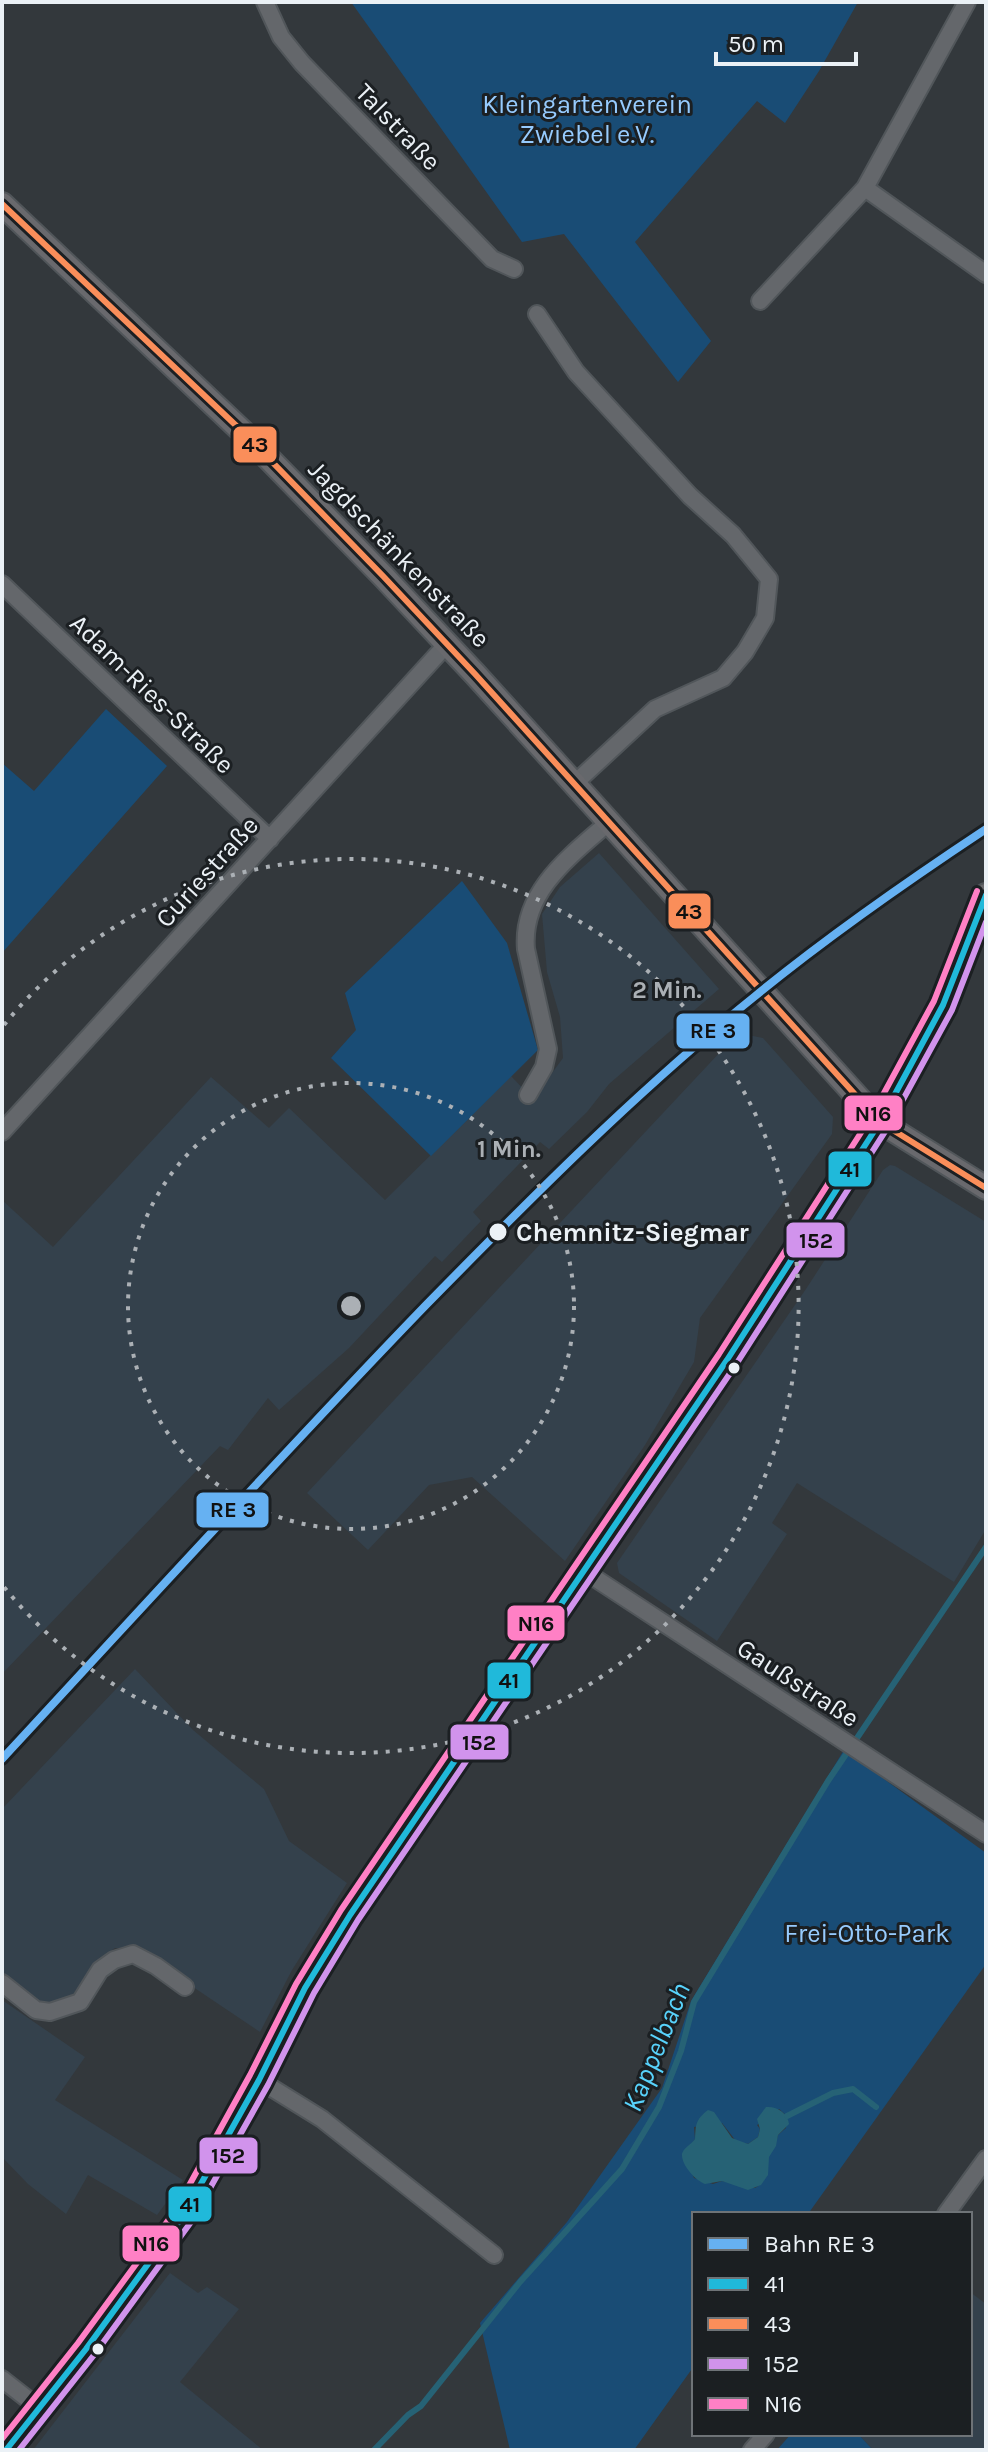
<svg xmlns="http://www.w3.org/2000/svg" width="988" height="2452" font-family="Karla,sans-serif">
<rect width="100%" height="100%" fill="#33383c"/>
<path fill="#34414c" d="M 599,853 L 719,989 L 609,1084 L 587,1112 L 549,1149 L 540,1142 L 473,1212 L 481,1221 L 442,1262 L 435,1256 L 349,1348 L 279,1410 L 268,1398 L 228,1450 L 220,1446 L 2,1674 L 2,1200 L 53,1247 L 211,1077 L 269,1128 L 289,1108 L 385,1200 L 511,1076 L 533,1099 L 563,1058 L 560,1017 L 547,972 L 542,914 L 560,887 Z
M 738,1033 L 763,1038 L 833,1117 L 832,1134 L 700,1318 L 694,1362 L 645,1445 L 565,1561 L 472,1477 L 429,1485 L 368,1550 L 307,1493 Z
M 890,1165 L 895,1166 L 986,1222 L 986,1529 L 954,1582 L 797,1483 L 772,1523 L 787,1534 L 717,1641 L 619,1573 L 617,1563 L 806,1289 L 883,1170 Z
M 135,1669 L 193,1730 L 264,1789 L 289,1841 L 347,1883 L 292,1970 L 260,2032 L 135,1948 L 115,1948 L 97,1961 L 68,2002 L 49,2009 L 2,1978 L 2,1809 Z
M 2,2000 L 85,2057 L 55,2100 L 183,2180 L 157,2215 L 88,2175 L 66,2214 L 28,2184 L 2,2157 Z
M 170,2273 L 198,2293 L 207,2287 L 239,2309 L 180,2382 L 263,2450 L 33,2450 Z
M 970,2292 L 986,2304 L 986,2450 L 873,2450 L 858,2434 L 970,2434 Z"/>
<path fill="#194c75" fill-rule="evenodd" d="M 351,2 L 858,2 L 819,71 L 785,123 L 757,101 L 635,242 L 711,341 L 678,382 L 564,234 L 522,242 Z
M 106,709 L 167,766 L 2,953 L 2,763 L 34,791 Z
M 462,881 L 507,943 L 538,1050 L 431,1156 L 331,1058 L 356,1030 L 345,993 Z
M 844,1750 L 986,1853 L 986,1964 L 808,2214 L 694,2214 L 694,2366 L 634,2450 L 510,2450 L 480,2323 L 567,2222 L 662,2088 L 691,2001 ZM 779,2109 L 787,2116 L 786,2128 L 778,2135 C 776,2143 774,2146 770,2153 C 764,2166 770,2180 755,2188 L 722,2181 L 713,2184 L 694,2178 C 686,2157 681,2159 695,2139 L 694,2127 L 722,2123 L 736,2141 L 748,2144 L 758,2137 L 760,2129 L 757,2125 Z
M 791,2434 L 858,2434 L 873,2450 L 777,2450 Z"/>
<path fill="#266275" d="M 766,2107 C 777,2106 788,2113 789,2124 L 778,2135 L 776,2146 L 769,2157 L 768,2175 L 761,2185 L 748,2190 L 722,2181 L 705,2184 C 696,2181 681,2165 682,2154 C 683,2148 691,2145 695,2139 C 696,2125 695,2120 708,2110 L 714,2112 L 732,2138 L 748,2144 L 758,2137 L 760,2129 L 757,2119 Z"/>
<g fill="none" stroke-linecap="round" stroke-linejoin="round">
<path stroke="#266275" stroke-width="6" d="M 787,2116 L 833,2093 L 853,2089 L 876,2107
M 374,2450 L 408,2415 L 421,2406 L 520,2282 L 622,2169 L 659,2107 L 681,2051 L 694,2002 L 828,1781 L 986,1547"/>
<g stroke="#51565a" stroke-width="20">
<path id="minor" d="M 265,2 L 281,37 L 302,63 L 492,259 L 514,269
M 865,188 L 986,274
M 760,301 L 865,188 L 967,2
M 537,314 L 576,372 L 690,496 L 733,535 L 769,579 L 765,618 L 745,652 L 723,678 L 655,709 L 574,784
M 2,584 L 270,839
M 528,1095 L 544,1067 L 548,1049 L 526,949 C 521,892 570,856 608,823
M 2,1132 L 447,644
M 584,1571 L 986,1834
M 2,1983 L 36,2010 L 50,2012 L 80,2002 L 100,1970 L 114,1960 L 133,1954 L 156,1966 L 185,1987
M 259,2080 L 322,2119 L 494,2255
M 946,2214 L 986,2159
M 2,2379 L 39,2408
M 752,2450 L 766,2434"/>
</g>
<g stroke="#51565a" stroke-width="26">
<path id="secondary" d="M 2,204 L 245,434 L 383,576 L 475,674 L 880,1122 L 986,1188
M 6,2450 L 86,2349 L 183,2216 L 259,2080 L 305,1988 L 350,1915 L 727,1360 L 880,1122 L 943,1005 L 986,895"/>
</g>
<use href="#minor" stroke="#64676b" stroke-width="16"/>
<use href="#secondary" stroke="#69696d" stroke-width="22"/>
<g stroke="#1b1f22" stroke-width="12">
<path id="bus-1" d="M 6,2450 L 86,2349 L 183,2216 L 259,2080 L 305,1988 L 350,1915 L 727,1360 L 880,1122 L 943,1005 L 986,895"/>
</g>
<g stroke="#1b1f22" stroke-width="12">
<path id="bus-2" d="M 2,204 L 245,434 L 383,576 L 475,674 L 880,1122 L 986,1188"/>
</g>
<g stroke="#1b1f22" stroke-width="12">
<path id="bus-3" d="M 19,2450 L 94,2355 L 191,2222 L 268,2085 L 314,1993 L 358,1920 L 735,1366 L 888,1127 L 952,1010 L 986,922"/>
</g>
<g stroke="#1b1f22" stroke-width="12">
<path id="bus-4" d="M 2,2439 L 78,2343 L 175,2211 L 250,2075 L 296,1984 L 341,1910 L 719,1354 L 871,1117 L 934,1001 L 977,891"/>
</g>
<use href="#bus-1" stroke="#20b9da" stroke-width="6"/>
<use href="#bus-2" stroke="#fa8e5a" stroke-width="6"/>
<use href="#bus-3" stroke="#d193ec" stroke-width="6"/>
<use href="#bus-4" stroke="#ff80c5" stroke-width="6"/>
<g stroke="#1b1f22" stroke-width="14">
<path id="rail-1" d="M 2,1759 C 143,1607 282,1454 426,1305 C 531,1198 637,1091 754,997 C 828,936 906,882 986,829"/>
</g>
<use href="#rail-1" stroke="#66b1f2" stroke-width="8"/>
</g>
<g fill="none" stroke="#abb0b5" stroke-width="4" stroke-dasharray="4 8">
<circle cx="351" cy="1306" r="223"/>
<path d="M4 1025A447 447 0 1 1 4 1587"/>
</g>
<g fill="#ebf1f6" stroke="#1b1f22" stroke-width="3">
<circle cx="498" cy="1232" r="10"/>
<circle cx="734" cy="1368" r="7"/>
<circle cx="98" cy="2349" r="7"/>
</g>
<g text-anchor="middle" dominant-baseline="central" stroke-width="6" stroke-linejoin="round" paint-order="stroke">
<g font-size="26" fill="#96cbfe" stroke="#1b1f22">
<text x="587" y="104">Kleingartenverein<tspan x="587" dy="30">Zwiebel e.V.</tspan></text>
<text x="867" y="1933">Frei-Otto-Park</text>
</g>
<g font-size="26" fill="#ebf1f6" stroke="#1b1f22">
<text transform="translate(398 127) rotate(46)">Talstraße</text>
<text transform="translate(399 554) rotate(46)">Jagdschänkenstraße</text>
<text transform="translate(152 694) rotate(44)">Adam-Ries-Straße</text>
<text transform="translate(207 872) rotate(-48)">Curiestraße</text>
<text transform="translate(798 1683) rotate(33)">Gaußstraße</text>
</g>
<g font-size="26" font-weight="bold" fill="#ebf1f6" stroke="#1b1f22" text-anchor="start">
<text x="516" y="1232">Chemnitz-Siegmar</text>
</g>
<g font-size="28" font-style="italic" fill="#58d2fb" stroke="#1b1f22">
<text transform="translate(656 2047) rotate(-68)">Kappelbach</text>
</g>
</g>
<circle cx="351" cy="1306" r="12" fill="#abb0b5" stroke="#1b1f22" stroke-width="4"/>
<g font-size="24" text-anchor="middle" font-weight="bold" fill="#abb0b5" stroke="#1b1f22" stroke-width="6" stroke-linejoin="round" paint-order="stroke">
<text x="667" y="998">2 Min.</text>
<text x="509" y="1157">1 Min.</text>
</g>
<g stroke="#1b1f22" stroke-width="3">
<rect x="232" y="425" width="46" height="39" rx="8" fill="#fa8e5a"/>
<rect x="667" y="892" width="45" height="38" rx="8" fill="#fa8e5a"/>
<rect x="675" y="1012" width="76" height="38" rx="8" fill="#66b1f2"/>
<rect x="843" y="1094" width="61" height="38" rx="8" fill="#ff80c5"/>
<rect x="827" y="1150" width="46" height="38" rx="8" fill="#20b9da"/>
<rect x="785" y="1221" width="61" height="38" rx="8" fill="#d193ec"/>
<rect x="195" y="1491" width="75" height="38" rx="8" fill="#66b1f2"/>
<rect x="506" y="1604" width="60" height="38" rx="8" fill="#ff80c5"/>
<rect x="486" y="1661" width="46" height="39" rx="8" fill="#20b9da"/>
<rect x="449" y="1723" width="61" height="38" rx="8" fill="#d193ec"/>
<rect x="198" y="2136" width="61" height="39" rx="8" fill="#d193ec"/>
<rect x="167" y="2185" width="46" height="38" rx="8" fill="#20b9da"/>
<rect x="121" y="2224" width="60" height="39" rx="8" fill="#ff80c5"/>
</g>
<g font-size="22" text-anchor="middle" font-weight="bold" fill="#111">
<text x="255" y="452">43</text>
<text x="689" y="919">43</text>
<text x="713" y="1038">RE 3</text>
<text x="873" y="1121">N16</text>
<text x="850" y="1177">41</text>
<text x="816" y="1248">152</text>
<text x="233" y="1517">RE 3</text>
<text x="536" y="1631">N16</text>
<text x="509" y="1688">41</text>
<text x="479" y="1750">152</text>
<text x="228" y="2163">152</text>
<text x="190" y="2212">41</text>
<text x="151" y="2251">N16</text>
</g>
<rect width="988" height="2452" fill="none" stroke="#ebf1f6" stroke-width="8"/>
<rect x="692" y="2212" width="280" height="224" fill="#1b1f22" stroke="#6e7377" stroke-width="2"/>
<rect x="708" y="2238" width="40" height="12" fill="#66b1f2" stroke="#6e7377" stroke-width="2"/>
<text x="764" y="2252" font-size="24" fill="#ebf1f6">Bahn RE 3</text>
<rect x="708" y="2278" width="40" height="12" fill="#20b9da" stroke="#6e7377" stroke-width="2"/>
<text x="764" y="2292" font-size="24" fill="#ebf1f6">41</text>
<rect x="708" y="2318" width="40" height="12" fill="#fa8e5a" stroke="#6e7377" stroke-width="2"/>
<text x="764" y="2332" font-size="24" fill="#ebf1f6">43</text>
<rect x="708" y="2358" width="40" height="12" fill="#d193ec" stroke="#6e7377" stroke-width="2"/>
<text x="764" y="2372" font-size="24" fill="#ebf1f6">152</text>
<rect x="708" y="2398" width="40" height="12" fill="#ff80c5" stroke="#6e7377" stroke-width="2"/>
<text x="764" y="2412" font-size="24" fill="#ebf1f6">N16</text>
<path d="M716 52v12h140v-12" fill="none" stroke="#ebf1f6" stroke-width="4"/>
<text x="728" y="52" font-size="24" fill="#ebf1f6" stroke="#1b1f22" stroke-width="6" paint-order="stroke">50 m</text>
</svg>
